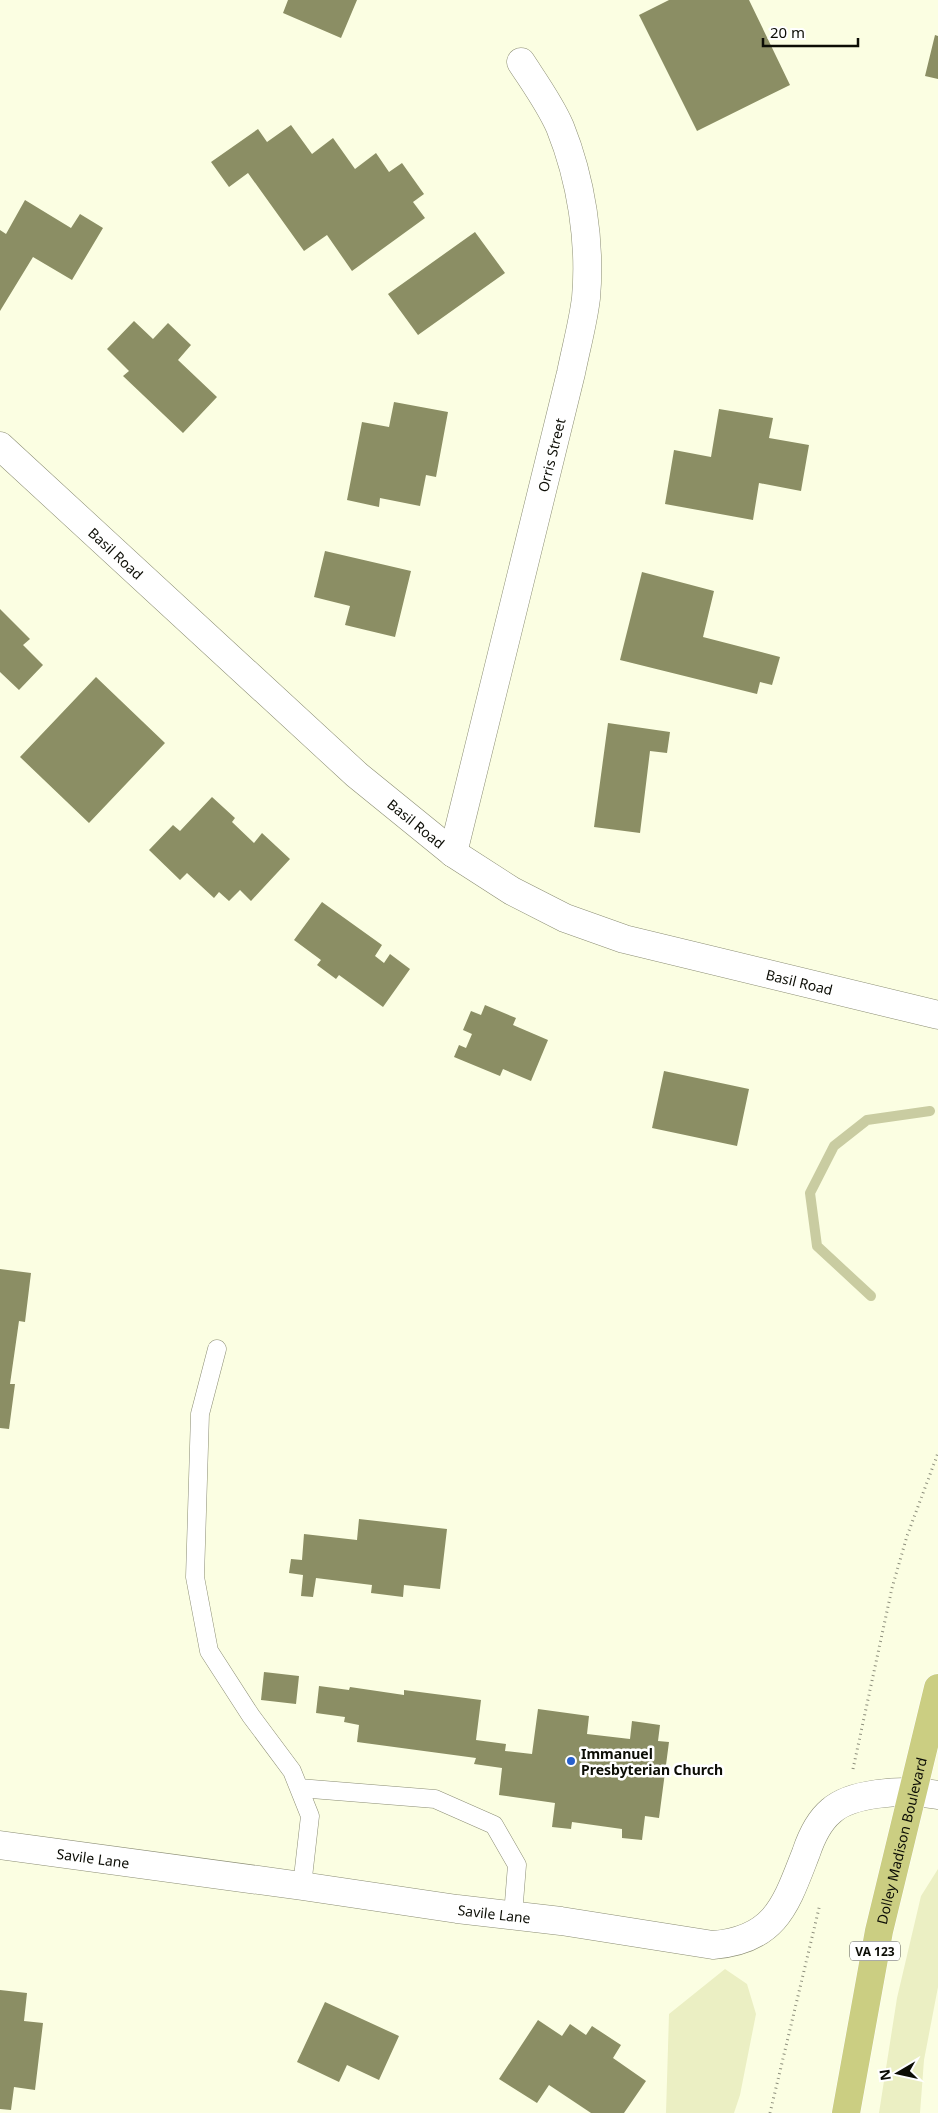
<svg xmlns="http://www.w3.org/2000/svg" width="938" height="2113" font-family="'Noto Sans',sans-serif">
<rect width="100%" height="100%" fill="#fbfee2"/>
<path fill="#ebefc3" d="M 938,1869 L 938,1987 L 924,2060 L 920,2113 L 879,2113 L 897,1998 L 921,1896 Z
M 725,1969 L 747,1984 L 756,2014 L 740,2095 L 734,2113 L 666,2113 L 669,2014 Z"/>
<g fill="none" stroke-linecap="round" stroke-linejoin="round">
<path stroke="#c9cca1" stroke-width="10" d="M 871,1296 L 817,1246 L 810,1193 L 834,1146 L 867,1120 L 930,1111"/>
</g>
<path fill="#8b8e64" d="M 288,0 L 357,0 L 341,38 L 283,13 Z
M 669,0 L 749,0 L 790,85 L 697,131 L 639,15 Z
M 935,35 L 938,36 L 938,79 L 925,76 Z
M 291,125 L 312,154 L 333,138 L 355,169 L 376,153 L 389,172 L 402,163 L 424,194 L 413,202 L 425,218 L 352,271 L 327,235 L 304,251 L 248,173 L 229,187 L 211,162 L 258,129 L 267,142 Z
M 25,200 L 71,228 L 80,214 L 103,228 L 72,280 L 33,257 L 0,311 L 0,230 L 6,234 Z
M 475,232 L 505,273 L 418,335 L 388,294 Z
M 134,321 L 153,339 L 168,323 L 191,345 L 178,360 L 217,397 L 183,433 L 123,376 L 129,371 L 107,349 Z
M 394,402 L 448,412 L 436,477 L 426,475 L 420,506 L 380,498 L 379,507 L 347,500 L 362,422 L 389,427 Z
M 719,409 L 773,418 L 769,438 L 809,445 L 801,491 L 759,483 L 753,520 L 665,504 L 674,450 L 711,457 Z
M 325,551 L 411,571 L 395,637 L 345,625 L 350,606 L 314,597 Z
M 642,572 L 714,591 L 703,637 L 780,657 L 772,685 L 760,682 L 757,694 L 620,660 Z
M 0,609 L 30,639 L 23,645 L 43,665 L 19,690 L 0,672 Z
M 96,677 L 165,743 L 89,823 L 20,757 Z
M 608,723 L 670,732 L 667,753 L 650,751 L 640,833 L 594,827 Z
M 212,797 L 235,818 L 232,822 L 254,843 L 262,833 L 290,859 L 251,901 L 240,890 L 229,901 L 219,892 L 214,898 L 187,873 L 180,880 L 149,850 L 173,825 L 180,831 Z
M 322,902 L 382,945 L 375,956 L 384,963 L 390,954 L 410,969 L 383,1007 L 339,975 L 336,979 L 317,965 L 321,960 L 294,940 Z
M 485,1005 L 516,1018 L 513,1025 L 548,1040 L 531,1081 L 503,1069 L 500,1076 L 454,1057 L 459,1045 L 466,1048 L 472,1034 L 463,1030 L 471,1011 L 481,1015 Z
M 664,1071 L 749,1089 L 737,1146 L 652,1128 Z
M 0,1269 L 31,1273 L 25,1322 L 19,1321 L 10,1384 L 15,1384 L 9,1429 L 0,1428 Z
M 359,1519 L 447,1529 L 440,1589 L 404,1585 L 403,1597 L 371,1593 L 372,1585 L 316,1578 L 313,1597 L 301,1596 L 303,1575 L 289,1573 L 291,1559 L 302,1560 L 304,1534 L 357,1540 Z
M 264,1672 L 299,1676 L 296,1704 L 261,1700 Z
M 319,1686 L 349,1690 L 350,1687 L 404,1695 L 404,1690 L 481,1700 L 476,1740 L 506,1744 L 505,1751 L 532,1754 L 538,1709 L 589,1716 L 587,1734 L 630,1739 L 632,1721 L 660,1725 L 658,1741 L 669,1742 L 659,1818 L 645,1816 L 642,1840 L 622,1838 L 622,1829 L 572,1822 L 571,1829 L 552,1827 L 555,1803 L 499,1795 L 502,1768 L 474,1764 L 476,1758 L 357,1742 L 359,1725 L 344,1722 L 345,1717 L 316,1713 Z
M 0,1990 L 27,1993 L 24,2021 L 43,2023 L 35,2090 L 14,2087 L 11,2110 L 0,2109 Z
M 325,2002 L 399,2036 L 379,2080 L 347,2065 L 339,2082 L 297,2062 Z
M 538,2020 L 562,2036 L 570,2024 L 586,2035 L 592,2026 L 621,2045 L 613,2058 L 646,2081 L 624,2113 L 591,2113 L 549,2085 L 537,2103 L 499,2079 Z"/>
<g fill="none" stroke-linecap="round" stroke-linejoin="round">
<g stroke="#8b8d74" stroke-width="19">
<path id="service" d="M 217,1349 L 200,1414 L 195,1577 L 209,1651 L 251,1716 L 292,1771 L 310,1816 L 302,1886
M 299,1788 L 435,1799 L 494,1825 L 517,1865 L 513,1915"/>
</g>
<g stroke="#8b8d74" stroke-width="29">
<g id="minor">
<path id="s1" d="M 0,446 L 357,775 L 453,853 L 512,891 L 565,918 L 624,939 L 938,1015"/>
<path id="s2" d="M 453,853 L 571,373 C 576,348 583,323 586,298 C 591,242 581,179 560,127 C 550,104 534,82 521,62"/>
<path id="s3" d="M 0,1845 L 302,1886 L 457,1909 L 561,1921 L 713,1945 C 776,1940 786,1904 806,1853 C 811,1838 819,1821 831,1811 C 843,1800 862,1796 877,1794 C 898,1791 917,1791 938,1795"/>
</g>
</g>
<g stroke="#fff" stroke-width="29">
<g id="primary">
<path id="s4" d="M 846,2113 L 879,1931 L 938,1688"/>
</g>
</g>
<path stroke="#8d8f7c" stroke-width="3" stroke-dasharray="1 4" stroke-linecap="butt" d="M 853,1769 L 892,1588 L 907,1536 L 938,1453
M 770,2113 L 820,1904"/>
<use href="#service" stroke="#fff" stroke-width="18"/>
<use href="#minor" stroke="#fff" stroke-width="28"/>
<use href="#primary" stroke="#cbce82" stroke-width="28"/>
</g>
<circle fill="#2760cd" stroke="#fff" stroke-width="2" cx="571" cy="1761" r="5"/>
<g text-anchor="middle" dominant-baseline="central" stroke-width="5" stroke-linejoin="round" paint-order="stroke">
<rect fill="#fff" stroke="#555650" stroke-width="1" x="850" y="1941.5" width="50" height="19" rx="4"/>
<g font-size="12" font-weight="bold" fill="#0c0d05">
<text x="875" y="1951">VA 123</text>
</g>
<g font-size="14" fill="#0c0d05" stroke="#fff">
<text stroke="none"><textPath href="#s2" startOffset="410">Orris Street</textPath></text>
<text stroke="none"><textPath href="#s1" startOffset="158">Basil Road</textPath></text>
<text stroke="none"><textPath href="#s1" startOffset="562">Basil Road</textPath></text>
<text stroke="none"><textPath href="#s1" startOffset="982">Basil Road</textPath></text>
<text stroke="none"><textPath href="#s4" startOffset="278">Dolley Madison Boulevard</textPath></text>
<text stroke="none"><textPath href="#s3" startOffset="94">Savile Lane</textPath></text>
<text stroke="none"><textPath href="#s3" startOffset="499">Savile Lane</textPath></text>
</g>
<g font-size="14" font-weight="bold" fill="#0c0d05" stroke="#fff" text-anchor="start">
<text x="581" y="1753">Immanuel<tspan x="581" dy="16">Presbyterian Church</tspan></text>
</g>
</g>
<g transform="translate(898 2073) rotate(261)" stroke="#ffffff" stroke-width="4" paint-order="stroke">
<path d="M0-4L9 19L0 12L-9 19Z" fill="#0c0d05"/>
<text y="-8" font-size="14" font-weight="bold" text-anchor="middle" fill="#0c0d05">N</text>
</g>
<path d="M763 38v8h95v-8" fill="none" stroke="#0c0d05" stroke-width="2.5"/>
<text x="770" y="38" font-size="15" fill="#0c0d05" stroke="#ffffff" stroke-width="4" paint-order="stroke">20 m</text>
</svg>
